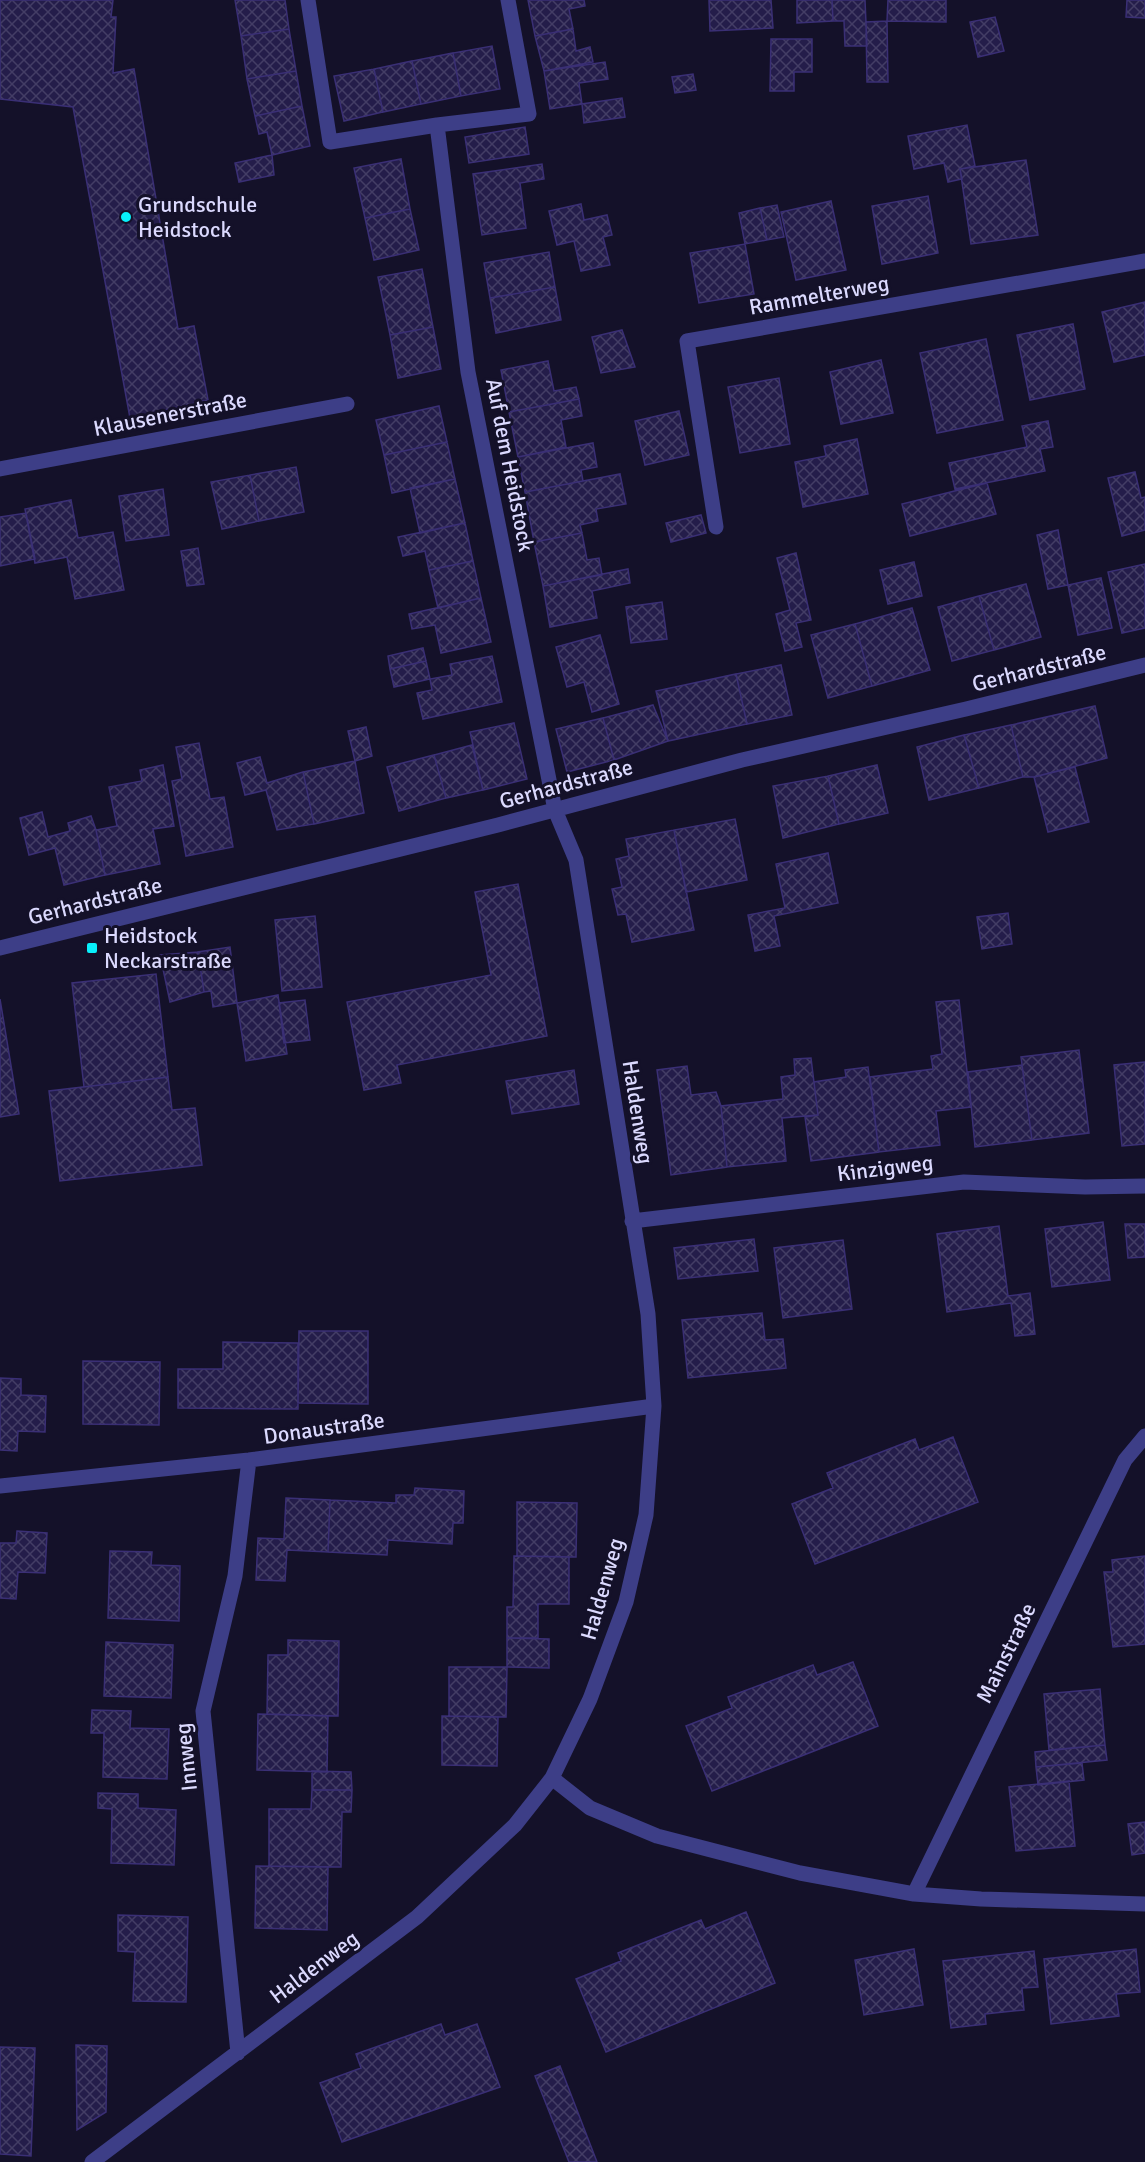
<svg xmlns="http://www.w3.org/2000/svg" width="1145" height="2162" font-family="Signika,sans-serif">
<defs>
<pattern id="building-cross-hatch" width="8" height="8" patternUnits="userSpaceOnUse" patternTransform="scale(1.5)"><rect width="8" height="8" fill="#241d4a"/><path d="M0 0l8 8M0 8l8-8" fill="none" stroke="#433d65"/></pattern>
</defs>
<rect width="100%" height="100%" fill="#141129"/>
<path fill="url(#building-cross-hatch)" stroke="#3a2f75" stroke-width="1.5" d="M 0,0 L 113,0 L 111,17 L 116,17 L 113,73 L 134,69 L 178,329 L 194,326 L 208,400 L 130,418 L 73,107 L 0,99 Z
M 235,0 L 285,0 L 289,29 L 241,36 Z
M 528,0 L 584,0 L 585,6 L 569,9 L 573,29 L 535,36 Z
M 709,0 L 771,0 L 773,28 L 710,31 Z
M 797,0 L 832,0 L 833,21 L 797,23 Z
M 832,0 L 865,0 L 867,46 L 845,46 L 844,21 L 833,21 Z
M 888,0 L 946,0 L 946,22 L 887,21 Z
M 1127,0 L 1145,0 L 1145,18 L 1126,17 Z
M 995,17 L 1004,51 L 978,57 L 970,22 Z
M 887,21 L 888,82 L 867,82 L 866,22 Z
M 289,29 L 296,71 L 247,79 L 241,36 Z
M 573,29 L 576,51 L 590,47 L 593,62 L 544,71 L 535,36 Z
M 771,39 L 812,39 L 812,72 L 794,72 L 794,91 L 770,91 Z
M 492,46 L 500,89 L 461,96 L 453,53 Z
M 453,53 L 461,96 L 421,104 L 412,61 Z
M 412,61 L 421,104 L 383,112 L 374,69 Z
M 605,62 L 608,79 L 579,83 L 582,104 L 550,109 L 544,71 Z
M 374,69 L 383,112 L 344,121 L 334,76 Z
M 296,71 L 302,106 L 255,116 L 247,79 Z
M 693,74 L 696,90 L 675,93 L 672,77 Z
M 622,98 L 625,117 L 584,123 L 582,104 Z
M 302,106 L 310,146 L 272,155 L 267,132 L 259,134 L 255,116 Z
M 967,125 L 975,166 L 960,169 L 962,179 L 948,182 L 944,163 L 914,169 L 908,136 Z
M 525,127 L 529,154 L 469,163 L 465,137 Z
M 272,155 L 274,175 L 239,182 L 235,163 Z
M 401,159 L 410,209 L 365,218 L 354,168 Z
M 1026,160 L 1038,235 L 971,244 L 960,169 Z
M 542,164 L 544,179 L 520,183 L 526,228 L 482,235 L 473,174 Z
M 928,196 L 938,253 L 882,264 L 872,206 Z
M 831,201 L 846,270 L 796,280 L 781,212 Z
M 581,204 L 584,220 L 607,215 L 612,235 L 603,237 L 610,265 L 581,271 L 574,241 L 557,245 L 549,211 Z
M 777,205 L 784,237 L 767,240 L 760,208 Z
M 760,208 L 767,240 L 745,244 L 739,213 Z
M 410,209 L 419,250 L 374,260 L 365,218 Z
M 745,244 L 754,294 L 699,303 L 690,253 Z
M 549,252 L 555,287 L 490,298 L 484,263 Z
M 422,269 L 433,327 L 390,335 L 378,277 Z
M 555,287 L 561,320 L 496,333 L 490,298 Z
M 1145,302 L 1145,355 L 1114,362 L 1102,312 Z
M 1073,324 L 1085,389 L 1030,400 L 1017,335 Z
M 433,327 L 441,369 L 398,378 L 390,335 Z
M 622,330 L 635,367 L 601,373 L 592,337 Z
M 986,339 L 1003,420 L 937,433 L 920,353 Z
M 881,360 L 893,413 L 841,424 L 830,372 Z
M 548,361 L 554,391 L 576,387 L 579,399 L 509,412 L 501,370 Z
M 779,378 L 790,444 L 740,453 L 728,387 Z
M 579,399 L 582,416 L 561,420 L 566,447 L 518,457 L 509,412 Z
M 439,406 L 447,442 L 384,455 L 376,420 Z
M 679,411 L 689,455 L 645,465 L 635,421 Z
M 1048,421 L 1053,447 L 1040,449 L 1045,471 L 955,489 L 949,463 L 1027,447 L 1022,426 Z
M 857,439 L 868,494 L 803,507 L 795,462 L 826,456 L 824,446 Z
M 447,442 L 455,479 L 392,493 L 384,455 Z
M 593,443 L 597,467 L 581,470 L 583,481 L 525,492 L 518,457 Z
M 296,467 L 304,512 L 259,521 L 250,475 Z
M 1135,472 L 1141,498 L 1145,497 L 1145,530 L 1122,536 L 1108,478 Z
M 620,474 L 626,504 L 596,509 L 598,521 L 580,525 L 582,533 L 534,542 L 525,492 Z
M 250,475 L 259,521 L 222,529 L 211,482 Z
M 455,479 L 465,523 L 420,533 L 410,488 Z
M 987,483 L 996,514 L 910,536 L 902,504 Z
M 163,489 L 169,535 L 126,541 L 119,496 Z
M 71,500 L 78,538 L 113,532 L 124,590 L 75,599 L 67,557 L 35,563 L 25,509 Z
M 26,513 L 35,559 L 0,566 L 0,517 Z
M 701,515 L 706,533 L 671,542 L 666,523 Z
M 465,523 L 473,561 L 429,570 L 425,551 L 403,556 L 398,537 Z
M 1058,530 L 1068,585 L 1048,589 L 1037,535 Z
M 582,533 L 587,560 L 599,558 L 602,575 L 543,586 L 534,542 Z
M 198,548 L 204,584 L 187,586 L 181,551 Z
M 796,553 L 811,620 L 796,623 L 802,647 L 785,651 L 776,614 L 790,610 L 777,558 Z
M 473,561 L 481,598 L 438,608 L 429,570 Z
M 914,562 L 922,596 L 888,604 L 880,570 Z
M 1145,564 L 1145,628 L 1122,633 L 1108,572 Z
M 628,569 L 630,583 L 592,591 L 597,618 L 550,627 L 543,586 Z
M 1101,578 L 1112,628 L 1078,635 L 1068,585 Z
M 1026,584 L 1041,637 L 994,650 L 979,596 Z
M 979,596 L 994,650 L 952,661 L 938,607 Z
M 481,598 L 491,642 L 441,653 L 435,625 L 412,629 L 409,614 Z
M 662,602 L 667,639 L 631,643 L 626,607 Z
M 912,608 L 930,670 L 872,686 L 855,624 Z
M 855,624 L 872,686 L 828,698 L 811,635 Z
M 600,635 L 619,704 L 592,712 L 584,682 L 567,687 L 556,647 Z
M 423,648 L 426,661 L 390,669 L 388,656 Z
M 492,656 L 502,702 L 423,719 L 417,693 L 432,690 L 430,679 L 452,675 L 450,664 Z
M 426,661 L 430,679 L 394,687 L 390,669 Z
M 781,665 L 792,715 L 747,724 L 736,674 Z
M 736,674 L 747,724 L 668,741 L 656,691 Z
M 653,705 L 668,741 L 614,760 L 603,718 Z
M 1095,706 L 1107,758 L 1034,777 L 1023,777 L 1011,725 Z
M 603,718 L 614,760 L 567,772 L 556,729 Z
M 514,723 L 527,779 L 483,790 L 470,732 Z
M 1011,725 L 1023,777 L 979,788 L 964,735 Z
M 366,727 L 372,756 L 355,761 L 348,731 Z
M 964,735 L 979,788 L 929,800 L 917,747 Z
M 199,743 L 210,799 L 224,797 L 233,847 L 186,856 L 172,781 L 182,779 L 176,747 Z
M 472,745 L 483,790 L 446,798 L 434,755 Z
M 434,755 L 446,798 L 399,811 L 387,767 Z
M 260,757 L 267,783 L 303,772 L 314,824 L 277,830 L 266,790 L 245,795 L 237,763 Z
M 355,761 L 364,813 L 314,824 L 303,772 Z
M 163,765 L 174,826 L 153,829 L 160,864 L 105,875 L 96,830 L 117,826 L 109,787 L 142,781 L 140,770 Z
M 877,765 L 888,813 L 839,824 L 828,776 Z
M 1075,767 L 1089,822 L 1048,832 L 1034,777 Z
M 828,776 L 839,824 L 783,838 L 773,786 Z
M 42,812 L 48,837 L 70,831 L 68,823 L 91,816 L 96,830 L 105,875 L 64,885 L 55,848 L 29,855 L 20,818 Z
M 735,819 L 747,880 L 686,892 L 674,830 Z
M 674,830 L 694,930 L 632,942 L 626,914 L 618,915 L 612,889 L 622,887 L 616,859 L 629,856 L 626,839 Z
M 828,853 L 838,903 L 774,916 L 780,946 L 755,951 L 748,915 L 785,908 L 776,864 Z
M 518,884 L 547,1036 L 397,1065 L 401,1083 L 364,1090 L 347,1002 L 491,975 L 475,892 Z
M 1008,913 L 1012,944 L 982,949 L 977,917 Z
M 315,916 L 322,987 L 282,991 L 275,920 Z
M 230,947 L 237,1003 L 213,1007 L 211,991 L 204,992 L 198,952 Z
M 198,952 L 204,992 L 170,1002 L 160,955 Z
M 156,974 L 168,1077 L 84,1087 L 72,983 Z
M 278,995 L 287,1054 L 246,1061 L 237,1003 Z
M 0,999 L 19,1114 L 0,1117 Z
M 305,1000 L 310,1040 L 284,1043 L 279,1003 Z
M 959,1000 L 971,1107 L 936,1111 L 940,1145 L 879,1152 L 870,1077 L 933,1069 L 931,1056 L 942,1054 L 936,1002 Z
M 1079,1050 L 1089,1133 L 1032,1140 L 1021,1057 Z
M 811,1058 L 818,1115 L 782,1118 L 786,1161 L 727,1167 L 721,1106 L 783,1099 L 781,1077 L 795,1075 L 794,1059 Z
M 1145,1062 L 1145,1144 L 1122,1146 L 1114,1065 Z
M 1022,1065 L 1032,1140 L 975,1147 L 968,1072 Z
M 687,1066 L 691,1095 L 716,1092 L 721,1106 L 727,1167 L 671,1175 L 657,1070 Z
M 868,1067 L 879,1152 L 811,1161 L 805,1117 L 818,1115 L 814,1082 L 846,1077 L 845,1070 Z
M 574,1070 L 579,1104 L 512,1114 L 506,1081 Z
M 168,1077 L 172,1110 L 195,1108 L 202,1165 L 60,1181 L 49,1091 Z
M 1103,1222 L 1110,1280 L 1052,1287 L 1045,1229 Z
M 1125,1224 L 1145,1224 L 1145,1257 L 1128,1258 Z
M 999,1226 L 1008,1296 L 1030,1293 L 1035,1334 L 1015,1336 L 1011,1303 L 947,1312 L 937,1234 Z
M 754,1239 L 758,1271 L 678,1279 L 674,1248 Z
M 843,1240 L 852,1309 L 783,1318 L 774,1248 Z
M 762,1313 L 765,1340 L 783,1339 L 786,1368 L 688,1378 L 682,1320 Z
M 299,1331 L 368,1331 L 368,1404 L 298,1403 Z
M 223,1342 L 298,1343 L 298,1409 L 178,1408 L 178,1369 L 223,1369 Z
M 83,1361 L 160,1362 L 159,1425 L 83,1424 Z
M 0,1378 L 21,1379 L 21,1395 L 46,1396 L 45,1432 L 18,1431 L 17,1451 L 0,1450 Z
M 953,1437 L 978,1502 L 815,1564 L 792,1504 L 833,1488 L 827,1473 L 915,1439 L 919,1450 Z
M 415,1488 L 464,1491 L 463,1523 L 453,1523 L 452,1544 L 388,1540 L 387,1555 L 328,1552 L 330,1500 L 396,1503 L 396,1495 L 414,1495 Z
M 286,1498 L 330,1500 L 328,1552 L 287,1550 L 285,1581 L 256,1580 L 258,1538 L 284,1539 Z
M 517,1502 L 577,1503 L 576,1557 L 517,1556 Z
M 17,1531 L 47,1533 L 45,1573 L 18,1572 L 16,1599 L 0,1598 L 0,1543 L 16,1543 Z
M 110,1551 L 152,1552 L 151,1565 L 180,1566 L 179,1621 L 108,1618 Z
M 514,1556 L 569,1557 L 569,1604 L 538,1604 L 538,1638 L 507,1638 L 507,1607 L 513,1607 Z
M 1145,1556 L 1145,1644 L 1113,1647 L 1104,1572 L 1113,1572 L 1112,1560 Z
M 507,1638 L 549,1639 L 549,1668 L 507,1667 Z
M 288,1640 L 339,1641 L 338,1716 L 267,1714 L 268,1655 L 288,1655 Z
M 106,1642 L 173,1645 L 171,1698 L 104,1696 Z
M 853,1662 L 878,1726 L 712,1791 L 686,1726 L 732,1708 L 728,1697 L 813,1665 L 817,1675 Z
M 449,1667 L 507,1667 L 506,1717 L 449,1716 Z
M 1100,1689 L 1105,1745 L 1049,1750 L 1044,1694 Z
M 92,1710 L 131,1711 L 130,1728 L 169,1729 L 167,1779 L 103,1777 L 104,1733 L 91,1733 Z
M 258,1714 L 328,1716 L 327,1772 L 257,1770 Z
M 442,1716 L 498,1717 L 497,1766 L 442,1765 Z
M 1105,1745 L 1107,1760 L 1036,1767 L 1035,1752 Z
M 1082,1763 L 1084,1780 L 1038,1785 L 1036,1767 Z
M 312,1771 L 351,1772 L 352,1790 L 312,1790 Z
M 1069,1781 L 1075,1846 L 1016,1851 L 1009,1787 Z
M 312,1790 L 352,1790 L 351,1812 L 342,1812 L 341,1867 L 269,1866 L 269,1809 L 311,1809 Z
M 98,1793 L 138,1794 L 138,1808 L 176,1810 L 174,1865 L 111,1863 L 112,1809 L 98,1808 Z
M 1145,1822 L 1145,1853 L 1132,1855 L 1128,1824 Z
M 256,1866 L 328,1867 L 327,1930 L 255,1928 Z
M 746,1912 L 775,1983 L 606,2052 L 576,1979 L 621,1961 L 618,1953 L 701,1920 L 705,1929 Z
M 118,1915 L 188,1917 L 186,2002 L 133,2001 L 135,1952 L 118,1951 Z
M 914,1949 L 923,2005 L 864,2015 L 855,1960 Z
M 1136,1949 L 1140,1992 L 1116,1994 L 1119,2016 L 1051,2024 L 1044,1959 Z
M 1034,1951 L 1038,1987 L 1022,1988 L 1024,2010 L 985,2014 L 986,2024 L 951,2028 L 943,1961 Z
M 441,2024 L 445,2035 L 477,2024 L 500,2087 L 342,2142 L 320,2083 L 361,2068 L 356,2054 Z
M 76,2045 L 107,2046 L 106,2112 L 77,2130 Z
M 0,2047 L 35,2048 L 31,2156 L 0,2154 Z
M 560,2066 L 597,2162 L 569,2162 L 535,2076 Z"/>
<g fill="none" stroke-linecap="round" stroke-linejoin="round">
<path stroke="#3d3e87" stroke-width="15" d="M 308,0 L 330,142 L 437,125 L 529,114 L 508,0
M 0,469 L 347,404
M 716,527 L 687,341 L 1145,261
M 0,948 L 498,825 L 742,760 L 966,709 L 1145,665
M 632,1221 L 964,1182 L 1085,1187 L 1145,1186
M 0,1486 L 249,1460 L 654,1406
M 552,1778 L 590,1808 L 657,1836 L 800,1873 L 914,1894 L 981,1899 L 1145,1904
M 914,1894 L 1125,1460 L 1145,1436
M 238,2053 L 203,1711 L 235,1576 L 249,1460
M 92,2162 L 417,1917 L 515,1825 L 552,1778 L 590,1699 L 626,1602 L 646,1515 L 654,1406 L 648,1314 L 576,860 L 555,810 L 468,372 L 437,125"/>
</g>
<g fill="#08f0fb" stroke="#141129" stroke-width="2">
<circle cx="126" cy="217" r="6"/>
<rect x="86" y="942" width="12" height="12" rx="3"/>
</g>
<g text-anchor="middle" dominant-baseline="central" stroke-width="6" stroke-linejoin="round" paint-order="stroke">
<g font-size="22" fill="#dbd9fe" stroke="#141129" text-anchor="start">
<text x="138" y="204">Grundschule<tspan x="138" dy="25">Heidstock</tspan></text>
<text x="104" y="935">Heidstock<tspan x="104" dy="25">Neckarstraße</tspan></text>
</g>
<g font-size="22" fill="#dbd9fe" stroke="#141129">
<text transform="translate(819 295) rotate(-10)">Rammelterweg</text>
<text transform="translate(170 414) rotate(-11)">Klausenerstraße</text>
<text transform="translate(510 465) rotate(79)">Auf dem Heidstock</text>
<text transform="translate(1039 668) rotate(-14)">Gerhardstraße</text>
<text transform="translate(566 784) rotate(-15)">Gerhardstraße</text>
<text transform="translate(95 901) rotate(-14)">Gerhardstraße</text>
<text transform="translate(638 1112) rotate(81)">Haldenweg</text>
<text transform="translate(885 1168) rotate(-7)">Kinzigweg</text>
<text transform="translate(324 1428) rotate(-8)">Donaustraße</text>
<text transform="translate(602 1589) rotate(-74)">Haldenweg</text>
<text transform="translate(1006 1653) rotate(-64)">Mainstraße</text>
<text transform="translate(186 1757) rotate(-96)">Innweg</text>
<text transform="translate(314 1967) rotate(-37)">Haldenweg</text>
</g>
</g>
</svg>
